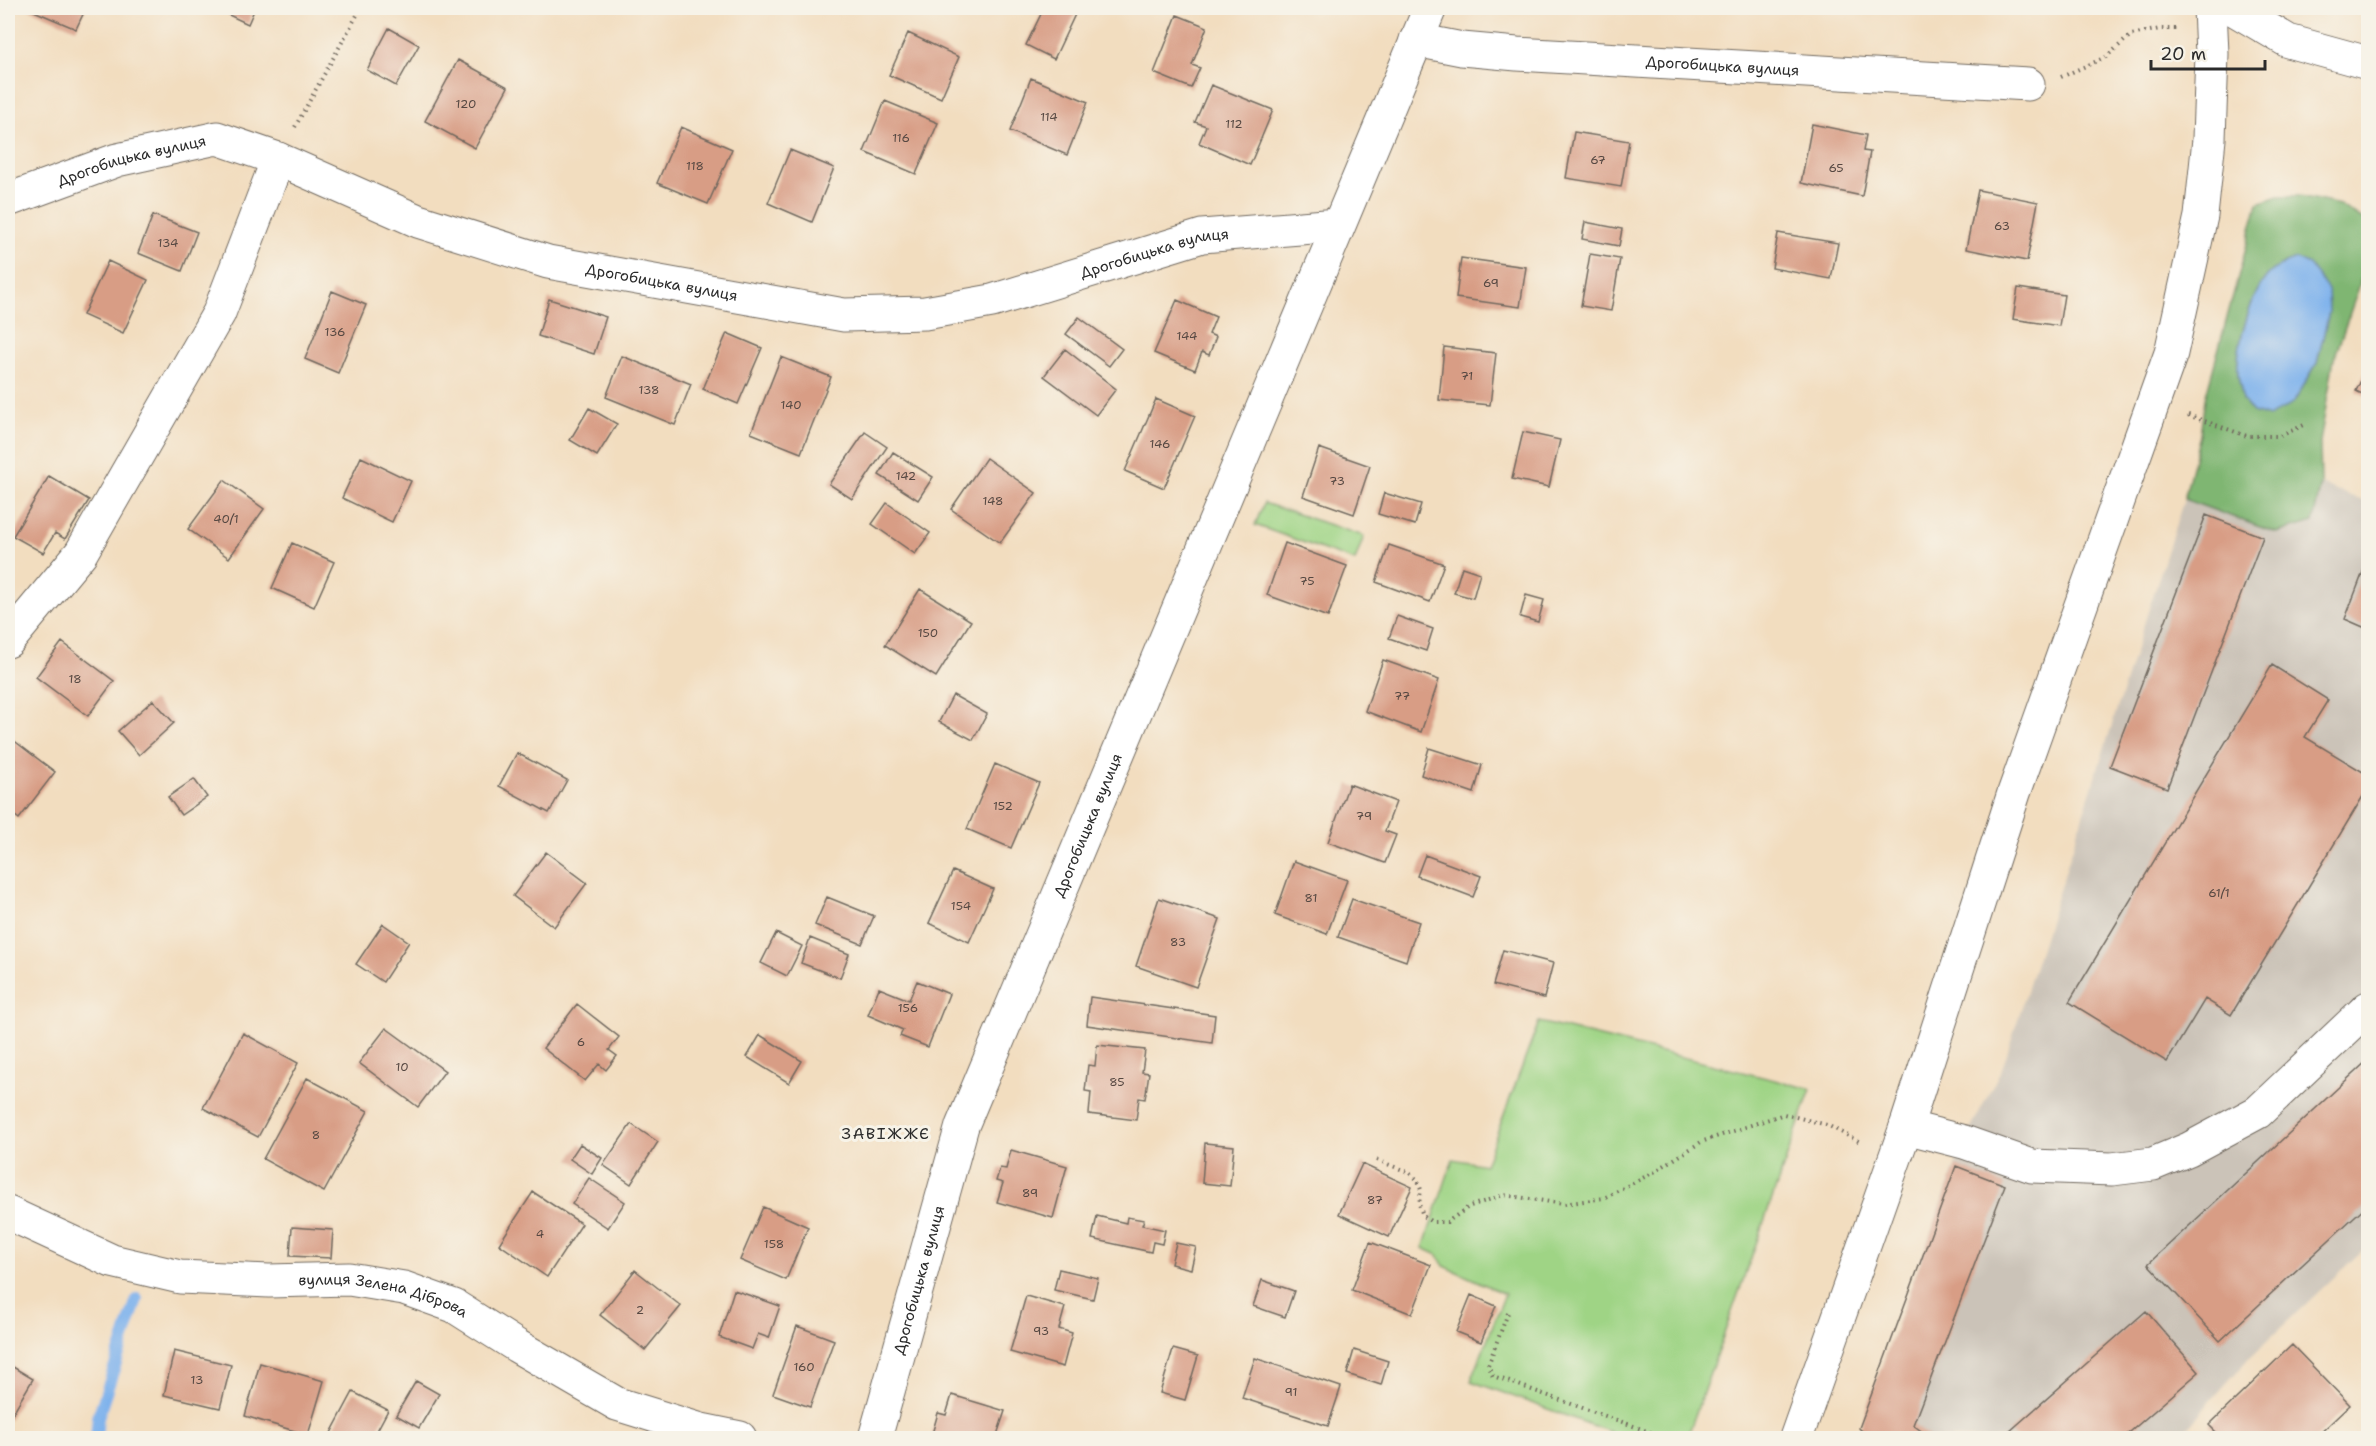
<svg xmlns="http://www.w3.org/2000/svg" width="2376" height="1446" font-family="'Shantell Sans',sans-serif">
<rect width="100%" height="100%" fill="#f7f3e8"/>
<filter id="ink" filterUnits="userSpaceOnUse"><feTurbulence type="fractalNoise" baseFrequency=".0167" numOctaves="2"/><feDisplacementMap in="SourceGraphic" scale="12" xChannelSelector="R" yChannelSelector="G"/><feConvolveMatrix kernelMatrix="1 2 1 2 8 2 1 2 1" color-interpolation-filters="sRGB"/></filter>
<filter id="wash" filterUnits="userSpaceOnUse"><feTurbulence type="fractalNoise" baseFrequency=".008" numOctaves="4" result="noise"/><feDisplacementMap in="SourceGraphic" scale="24" xChannelSelector="R" yChannelSelector="G"/><feGaussianBlur stdDeviation="1.35" result="paint"/><feColorMatrix in="noise" values="0 0 0 0 0 0 0 0 0 0 0 0 0 0 0 0 0 1.4 0 .05"/><feComposite in="paint" operator="in"/></filter>
<g filter="url(#wash)">
<rect width="100%" height="100%" fill="#f2ddbf"/>
<path fill="#cbc3b8" d="M 2200,435 L 2368,503 L 2368,1245 L 2248,1359 L 2178,1438 L 1869,1438 L 1859,1428 L 1964,1142 L 2003,1066 L 2184,499 Z"/>
<path fill="#9fd485" stroke="#658058" stroke-width="1.5" d="M 1264,503 L 1364,536 L 1355,561 L 1255,525 Z
M 1539,1022 L 1811,1089 L 1687,1438 L 1627,1438 L 1471,1381 L 1505,1294 L 1444,1266 L 1438,1255 L 1423,1248 L 1453,1159 L 1485,1165 Z"/>
<path fill="#7fb672" stroke="#55704e" stroke-width="1.5" fill-rule="evenodd" d="M 2279,196 L 2300,196 L 2340,205 L 2368,223 L 2368,250 L 2359,287 L 2334,359 L 2320,442 L 2321,483 L 2313,522 L 2276,533 L 2184,499 L 2200,435 L 2205,399 L 2258,203 ZM 2284,263 L 2329,312 L 2317,363 L 2294,402 L 2242,400 C 2242,388 2238,381 2238,372 C 2236,347 2251,292 2269,274 C 2273,270 2279,267 2284,263 Z"/>
<path fill="#7fb2ec" stroke="#556e8c" stroke-width="1.5" d="M 2296,259 L 2309,265 L 2328,290 L 2329,312 L 2317,363 L 2294,402 L 2269,417 L 2253,412 L 2242,400 C 2242,388 2238,382 2238,372 C 2236,347 2251,294 2268,275 C 2276,267 2286,262 2296,259 Z"/>
<g fill="none" stroke-linecap="round" stroke-linejoin="round">
<path stroke="#7fb2ec" stroke-width="12" d="M 96,1438 L 98,1417 L 137,1299"/>
</g>
<g id="blocks">
<path fill="#d89d85" d="M 27,8 L 86,8 L 76,29 Z
M 214,8 L 255,8 L 248,24 Z
M 1044,8 L 1078,8 L 1054,59 L 1026,45 Z
M 1177,15 L 1207,27 L 1192,65 L 1200,68 L 1191,88 L 1154,73 Z
M 389,28 L 419,45 L 396,86 L 367,70 Z
M 908,33 L 959,57 L 941,98 L 889,75 Z
M 458,60 L 508,87 L 475,148 L 425,121 Z
M 1031,78 L 1088,102 L 1067,155 L 1010,131 Z
M 1211,85 L 1273,110 L 1250,165 L 1199,143 L 1206,126 L 1195,122 Z
M 885,101 L 938,123 L 916,174 L 864,152 Z
M 1812,124 L 1866,135 L 1863,151 L 1870,152 L 1862,196 L 1801,183 Z
M 681,127 L 732,149 L 708,204 L 657,183 Z
M 1574,132 L 1629,141 L 1621,187 L 1566,178 Z
M 790,150 L 834,168 L 812,222 L 768,203 Z
M 1978,190 L 2038,202 L 2027,261 L 1966,249 Z
M 153,215 L 197,232 L 182,271 L 138,253 Z
M 1585,222 L 1622,229 L 1619,246 L 1582,239 Z
M 1778,233 L 1838,243 L 1831,279 L 1772,268 Z
M 1590,254 L 1620,259 L 1611,311 L 1581,306 Z
M 1461,258 L 1526,267 L 1520,307 L 1456,298 Z
M 108,261 L 148,280 L 123,333 L 83,315 Z
M 2018,288 L 2064,295 L 2059,326 L 2013,319 Z
M 332,291 L 366,305 L 338,373 L 305,359 Z
M 549,299 L 606,317 L 594,354 L 538,336 Z
M 1177,300 L 1216,317 L 1209,334 L 1216,337 L 1209,355 L 1202,352 L 1195,370 L 1154,353 Z
M 1079,317 L 1122,349 L 1109,366 L 1066,334 Z
M 727,333 L 762,348 L 738,404 L 703,389 Z
M 1444,347 L 1496,353 L 1490,405 L 1439,400 Z
M 1065,349 L 1116,389 L 1096,415 L 1044,376 Z
M 622,356 L 691,384 L 675,425 L 606,397 Z
M 781,357 L 831,377 L 801,453 L 751,433 Z
M 2368,366 L 2368,397 L 2356,391 Z
M 1156,399 L 1195,416 L 1164,488 L 1125,471 Z
M 589,408 L 617,424 L 597,456 L 570,440 Z
M 865,432 L 887,447 L 852,499 L 829,484 Z
M 1523,432 L 1560,440 L 1549,487 L 1512,479 Z
M 1319,448 L 1370,466 L 1354,514 L 1303,496 Z
M 893,452 L 933,477 L 918,500 L 879,475 Z
M 361,457 L 411,481 L 392,522 L 342,498 Z
M 986,458 L 1036,493 L 1000,543 L 951,509 Z
M 49,476 L 89,500 L 65,539 L 55,533 L 43,553 L 13,536 Z
M 224,480 L 264,509 L 229,558 L 188,529 Z
M 1384,493 L 1421,504 L 1415,525 L 1378,514 Z
M 887,503 L 930,533 L 915,554 L 872,524 Z
M 2206,515 L 2263,537 L 2167,788 L 2110,766 Z
M 292,543 L 334,562 L 314,607 L 272,588 Z
M 1285,543 L 1347,566 L 1328,617 L 1267,595 Z
M 1389,545 L 1444,564 L 1430,602 L 1376,582 Z
M 2368,559 L 2368,629 L 2345,619 Z
M 1462,567 L 1480,573 L 1473,598 L 1454,593 Z
M 920,589 L 971,621 L 936,677 L 885,645 Z
M 1526,595 L 1544,600 L 1538,622 L 1520,617 Z
M 1397,616 L 1433,629 L 1426,651 L 1389,638 Z
M 62,642 L 114,681 L 88,716 L 36,677 Z
M 1383,660 L 1439,680 L 1421,732 L 1365,711 Z
M 2272,665 L 2328,700 L 2305,737 L 2368,775 L 2368,788 L 2231,1015 L 2205,999 L 2167,1062 L 2069,1002 Z
M 953,695 L 987,714 L 973,740 L 939,722 Z
M 153,700 L 174,723 L 139,755 L 118,731 Z
M 8,736 L 55,772 L 19,819 L 8,810 Z
M 1429,748 L 1482,765 L 1474,793 L 1421,775 Z
M 517,753 L 567,780 L 549,813 L 499,786 Z
M 995,764 L 1039,783 L 1011,848 L 967,829 Z
M 194,779 L 207,797 L 181,815 L 168,797 Z
M 1349,784 L 1396,802 L 1385,831 L 1396,835 L 1385,863 L 1328,842 Z
M 546,852 L 587,883 L 554,927 L 513,896 Z
M 1425,855 L 1481,876 L 1473,897 L 1417,876 Z
M 1294,861 L 1347,880 L 1327,934 L 1275,915 Z
M 953,871 L 993,889 L 969,942 L 929,923 Z
M 827,897 L 874,916 L 862,944 L 815,925 Z
M 1159,898 L 1220,919 L 1196,987 L 1136,966 Z
M 1352,899 L 1419,922 L 1406,961 L 1338,937 Z
M 383,924 L 409,942 L 383,982 L 356,964 Z
M 776,933 L 802,946 L 787,976 L 761,963 Z
M 810,938 L 849,954 L 840,978 L 801,963 Z
M 1503,950 L 1553,963 L 1544,998 L 1493,985 Z
M 917,981 L 949,994 L 928,1047 L 900,1036 L 903,1030 L 868,1015 L 879,988 L 909,1000 Z
M 1090,997 L 1215,1015 L 1212,1043 L 1087,1025 Z
M 577,1004 L 619,1037 L 609,1050 L 617,1056 L 606,1070 L 599,1064 L 585,1081 L 543,1048 Z
M 386,1028 L 445,1071 L 418,1107 L 359,1063 Z
M 243,1033 L 298,1063 L 258,1137 L 203,1108 Z
M 760,1035 L 802,1061 L 789,1083 L 747,1057 Z
M 1097,1045 L 1145,1050 L 1142,1072 L 1149,1073 L 1145,1099 L 1139,1098 L 1136,1120 L 1089,1114 L 1091,1092 L 1085,1091 L 1088,1065 L 1095,1066 Z
M 2368,1060 L 2368,1204 L 2220,1341 L 2148,1264 Z
M 307,1078 L 368,1111 L 324,1192 L 263,1159 Z
M 631,1124 L 658,1142 L 631,1184 L 603,1165 Z
M 1205,1143 L 1234,1146 L 1230,1186 L 1202,1183 Z
M 580,1144 L 602,1158 L 592,1174 L 570,1159 Z
M 1011,1150 L 1067,1166 L 1053,1218 L 997,1202 L 1003,1183 L 996,1181 L 1000,1168 L 1006,1169 Z
M 1362,1164 L 1412,1187 L 1389,1237 L 1339,1214 Z
M 1956,1166 L 2005,1185 L 1913,1425 L 1931,1438 L 1869,1438 L 1859,1428 Z
M 589,1178 L 625,1202 L 608,1228 L 572,1204 Z
M 533,1192 L 582,1224 L 547,1277 L 499,1244 Z
M 763,1207 L 808,1227 L 786,1280 L 740,1260 Z
M 1097,1216 L 1126,1223 L 1127,1217 L 1144,1220 L 1142,1225 L 1165,1230 L 1162,1244 L 1153,1242 L 1151,1252 L 1092,1239 Z
M 292,1227 L 333,1230 L 331,1258 L 290,1256 Z
M 1370,1242 L 1431,1265 L 1412,1314 L 1352,1290 Z
M 1176,1243 L 1196,1247 L 1191,1269 L 1171,1264 Z
M 1059,1269 L 1098,1278 L 1093,1299 L 1054,1290 Z
M 635,1270 L 681,1306 L 645,1350 L 600,1315 Z
M 1262,1280 L 1294,1291 L 1285,1317 L 1253,1306 Z
M 734,1290 L 780,1306 L 769,1338 L 758,1334 L 752,1349 L 719,1337 Z
M 1471,1295 L 1496,1306 L 1481,1342 L 1456,1332 Z
M 1026,1296 L 1065,1307 L 1059,1329 L 1072,1333 L 1063,1367 L 1010,1352 Z
M 2146,1311 L 2199,1372 L 2123,1438 L 2015,1438 L 2009,1432 Z
M 797,1326 L 834,1340 L 810,1407 L 773,1394 Z
M 2292,1345 L 2350,1405 L 2315,1438 L 2222,1438 L 2209,1425 Z
M 1173,1349 L 1198,1356 L 1185,1400 L 1160,1393 Z
M 1354,1350 L 1388,1361 L 1381,1385 L 1347,1374 Z
M 174,1351 L 231,1365 L 220,1408 L 164,1395 Z
M 1255,1358 L 1341,1387 L 1328,1426 L 1242,1398 Z
M 260,1363 L 324,1381 L 308,1435 L 245,1416 Z
M 8,1364 L 33,1379 L 8,1421 Z
M 416,1381 L 439,1394 L 419,1428 L 396,1415 Z
M 353,1392 L 388,1410 L 373,1438 L 337,1438 L 330,1435 Z
M 952,1395 L 1005,1411 L 996,1438 L 939,1438 L 939,1435 L 932,1434 L 938,1413 L 946,1415 Z"/>
</g>
</g>
<g filter="url(#ink)">
<use href="#blocks" fill-opacity="0" stroke="#71695f" stroke-width="1.5"/>
<g fill="none" stroke-linecap="round" stroke-linejoin="round">
<g stroke="#71695f" stroke-width="35">
<g id="minor">
<path d="M 2232,8 L 2288,41 L 2368,63"/>
<path id="s1" d="M 1416,40 L 1462,49 L 1517,54 L 2028,84"/>
<path id="s2" d="M 8,200 L 117,160 L 217,138 L 278,159 L 418,221 L 548,262 L 844,315 L 925,313 L 992,301 L 1202,236 L 1338,225"/>
<path d="M 8,641 L 81,553 L 219,313 L 278,159"/>
<path d="M 1906,1127 L 1964,1142 L 2032,1166 L 2112,1169 L 2153,1164 L 2189,1149 L 2258,1112 L 2368,1008"/>
<path id="s3" d="M 8,1213 L 112,1261 L 180,1277 L 269,1281 L 349,1279 L 404,1288 L 454,1306 L 517,1346 L 617,1404 L 701,1430 L 740,1438"/>
<path id="s4" d="M 875,1438 L 962,1126 L 1430,8"/>
<path d="M 1796,1438 L 1906,1127 L 2014,793 L 2171,353 L 2201,216 L 2209,139 L 2212,54 L 2210,8"/>
</g>
</g>
<path stroke="#71695f" stroke-width="4" stroke-dasharray="1.5 4.5" stroke-linecap="butt" d="M 2061,77 L 2106,57 L 2131,35 L 2160,29 L 2176,29
M 295,127 L 361,8
M 2188,415 L 2247,436 L 2280,436 L 2304,425
M 1377,1160 L 1408,1172 L 1418,1180 L 1421,1190 L 1419,1204 L 1423,1216 L 1432,1222 L 1447,1222 L 1470,1206 L 1504,1195 L 1564,1204 L 1604,1198 L 1654,1172 L 1701,1142 L 1784,1114 L 1827,1125 L 1862,1143
M 1508,1313 L 1488,1365 L 1493,1376 L 1667,1438"/>
<use href="#minor" stroke="#fff" stroke-width="33"/>
</g>
</g>
<g text-anchor="middle" dominant-baseline="central" stroke-width="6" stroke-linejoin="round" paint-order="stroke">
<g font-size="12" fill="#564842">
<text x="466" y="104">120</text>
<text x="1049" y="117">114</text>
<text x="1234" y="124">112</text>
<text x="901" y="138">116</text>
<text x="1598" y="160">67</text>
<text x="695" y="166">118</text>
<text x="1836" y="168">65</text>
<text x="2002" y="226">63</text>
<text x="168" y="243">134</text>
<text x="1491" y="283">69</text>
<text x="335" y="332">136</text>
<text x="1187" y="336">144</text>
<text x="1467" y="376">71</text>
<text x="649" y="390">138</text>
<text x="791" y="405">140</text>
<text x="1160" y="444">146</text>
<text x="906" y="476">142</text>
<text x="1337" y="481">73</text>
<text x="993" y="501">148</text>
<text x="226" y="519">40/1</text>
<text x="1307" y="581">75</text>
<text x="928" y="633">150</text>
<text x="75" y="679">18</text>
<text x="1402" y="696">77</text>
<text x="1003" y="806">152</text>
<text x="1364" y="816">79</text>
<text x="2219" y="893">61/1</text>
<text x="1311" y="898">81</text>
<text x="961" y="906">154</text>
<text x="1178" y="942">83</text>
<text x="908" y="1008">156</text>
<text x="581" y="1042">6</text>
<text x="402" y="1067">10</text>
<text x="1117" y="1082">85</text>
<text x="316" y="1135">8</text>
<text x="1030" y="1193">89</text>
<text x="1375" y="1200">87</text>
<text x="540" y="1234">4</text>
<text x="774" y="1244">158</text>
<text x="640" y="1310">2</text>
<text x="1041" y="1331">93</text>
<text x="804" y="1367">160</text>
<text x="197" y="1380">13</text>
<text x="1291" y="1392">91</text>
</g>
<g font-size="15" fill="#2b2b2b" stroke="#f7f3e8">
<text stroke="none"><textPath href="#s1" startOffset="308">Дрогобицька вулиця</textPath></text>
<text stroke="none"><textPath href="#s2" startOffset="130">Дрогобицька вулиця</textPath></text>
<text stroke="none"><textPath href="#s2" startOffset="1192">Дрогобицька вулиця</textPath></text>
<text stroke="none"><textPath href="#s2" startOffset="688">Дрогобицька вулиця</textPath></text>
<text stroke="none"><textPath href="#s4" startOffset="650">Дрогобицька вулиця</textPath></text>
<text stroke="none"><textPath href="#s4" startOffset="164">Дрогобицька вулиця</textPath></text>
<text stroke="none"><textPath href="#s3" startOffset="390">вулиця Зелена Діброва</textPath></text>
</g>
<g font-size="16" letter-spacing="1.5" fill="#2b2b2b" stroke="#f7f3e8">
<text x="886" y="1133">ЗАВІЖЖЄ</text>
</g>
</g>
<rect width="2376" height="1446" fill="none" stroke="#f7f3e8" stroke-width="30"/>
<path d="M2151 60v9h114v-9" fill="none" stroke="#2b2b2b" stroke-width="3"/>
<text x="2160" y="60" font-size="18" fill="#2b2b2b" stroke="#f7f3e8" stroke-width="4.5" paint-order="stroke">20 m</text>
</svg>
